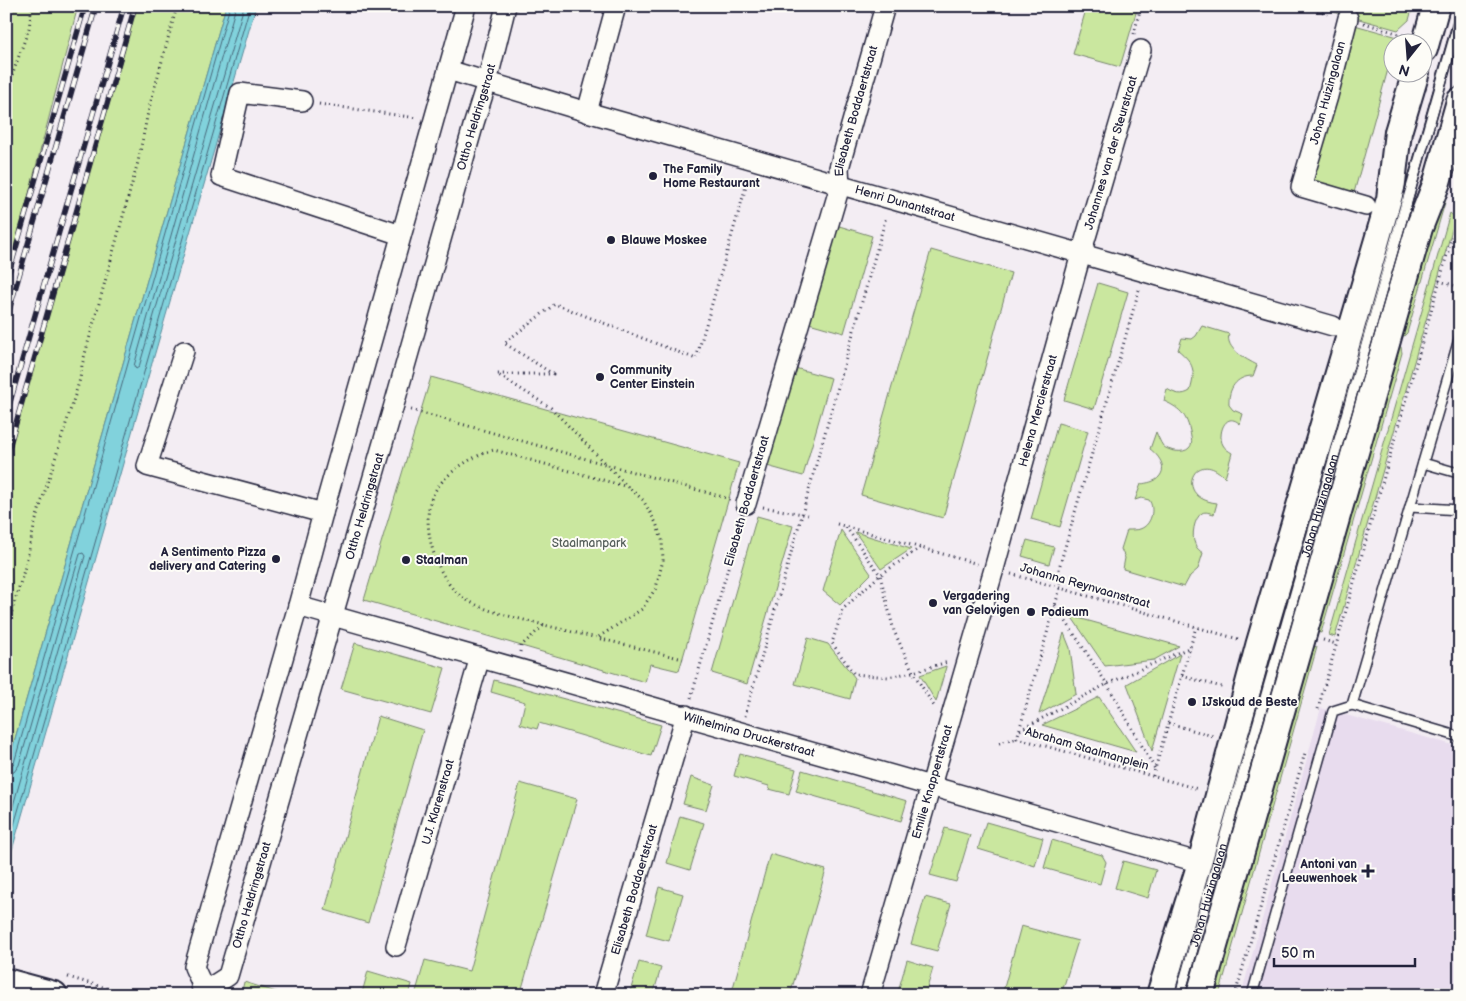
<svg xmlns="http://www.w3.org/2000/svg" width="1466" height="1001" font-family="'Balsamiq Sans',sans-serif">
<rect width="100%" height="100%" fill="#f3edf3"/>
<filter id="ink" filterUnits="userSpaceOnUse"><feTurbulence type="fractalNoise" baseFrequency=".02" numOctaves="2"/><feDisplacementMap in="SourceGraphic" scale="10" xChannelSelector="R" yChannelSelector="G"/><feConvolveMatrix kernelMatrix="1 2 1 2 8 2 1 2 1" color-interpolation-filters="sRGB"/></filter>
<g filter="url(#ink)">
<path fill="#e8dcee" d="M 1321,708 L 1460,747 L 1460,995 L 1241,995 Z"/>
<path fill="#cae79f" stroke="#76846d" d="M 6,6 L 78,6 L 6,282 Z
M 137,6 L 226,6 L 6,770 L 6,464 Z
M 1087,6 L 1138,6 L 1120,67 L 1073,54 Z
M 1313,6 L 1413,6 L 1409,20 L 1398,30 Z
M 1351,24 L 1398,37 L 1396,42 L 1394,42 L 1393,51 L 1352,200 L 1306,186 Z
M 1460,131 L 1460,151 L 1407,333 L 1404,336 L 1400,336 Z
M 1450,213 L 1455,217 L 1455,219 L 1335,637 L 1329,635 Z
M 836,225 L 872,236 L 844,333 L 809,323 Z
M 931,250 L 1011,273 L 943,518 L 861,495 Z
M 1098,283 L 1128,292 L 1094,409 L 1064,400 Z
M 1202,326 L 1229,334 C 1225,349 1246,359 1257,365 L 1253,376 C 1236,376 1228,389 1229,405 L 1233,410 L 1243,414 L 1240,424 C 1225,410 1217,435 1223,445 C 1225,449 1229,451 1232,453 L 1225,478 C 1196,445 1171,498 1217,503 L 1214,514 C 1209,513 1206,511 1202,513 C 1194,518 1191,536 1195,544 C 1196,548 1200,551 1203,553 L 1198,569 L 1190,576 L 1184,587 L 1123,569 L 1125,558 L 1121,549 L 1127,530 C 1131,530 1136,530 1140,529 C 1152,525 1155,508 1149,500 L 1141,498 L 1135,500 L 1141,484 C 1147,483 1155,482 1159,477 C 1168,467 1158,455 1150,449 L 1156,432 C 1158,436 1160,442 1163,446 C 1168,451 1184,454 1189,448 C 1192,445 1192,441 1191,437 C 1188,417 1182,409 1164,401 L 1167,389 C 1175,394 1182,396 1190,391 C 1196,371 1194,363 1178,350 L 1182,338 L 1192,339 L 1196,336 Z
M 1393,344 L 1401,347 L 1402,353 L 1321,633 L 1310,630 Z
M 795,368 L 831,378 L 803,476 L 767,466 Z
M 431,377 L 739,463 L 679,671 L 650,664 L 645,682 L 364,600 Z
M 1058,423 L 1088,431 L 1060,527 L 1031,519 Z
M 757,516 L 793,526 L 747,684 L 712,673 Z
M 841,530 L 871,574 L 840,605 L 823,591 Z
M 855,532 L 911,549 L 881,569 Z
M 1027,540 L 1054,547 L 1049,564 L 1022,556 Z
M 1071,616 L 1179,646 L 1154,660 L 1105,666 Z
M 1064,633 L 1070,648 L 1076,694 L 1039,714 Z
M 808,638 L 828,644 L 855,678 L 850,699 L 795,684 Z
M 355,643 L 445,668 L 431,714 L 341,689 Z
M 1306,643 L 1317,647 L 1219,995 L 1205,995 Z
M 1180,654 L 1152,751 L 1127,684 Z
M 946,666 L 946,667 L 936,702 L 920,675 Z
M 494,680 L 661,725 L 651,756 L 539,723 L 537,729 L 520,724 L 525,702 L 491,692 Z
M 1099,697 L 1136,752 L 1042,725 Z
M 378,716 L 423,730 L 368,923 L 325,910 Z
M 740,754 L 796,769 L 789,794 L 769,789 L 769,786 L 734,776 Z
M 802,770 L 907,801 L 901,821 L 796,791 Z
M 691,777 L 714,785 L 706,810 L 683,804 Z
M 520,783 L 577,799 L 520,995 L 415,995 L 425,960 L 469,971 Z
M 680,816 L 704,823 L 690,870 L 667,863 Z
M 986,822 L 1043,838 L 1035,866 L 978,849 Z
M 945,828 L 970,835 L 956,882 L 930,875 Z
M 1052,840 L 1102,855 L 1106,862 L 1100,884 L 1044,868 Z
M 770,854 L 826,870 L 790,995 L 731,995 Z
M 1123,861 L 1156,870 L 1148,898 L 1115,888 Z
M 659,887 L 683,894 L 669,941 L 646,935 Z
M 925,897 L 951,904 L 937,951 L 911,944 Z
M 1021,926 L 1078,941 L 1061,995 L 1002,995 Z
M 907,960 L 933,968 L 925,995 L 897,995 Z
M 639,962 L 661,968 L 653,995 L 629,995 Z
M 368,971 L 412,984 L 409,995 L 366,995 L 362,993 Z
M 244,982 L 286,995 L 241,995 Z"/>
<path fill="#81d2dc" stroke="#5b8c9c" d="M 226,6 L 256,6 L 141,401 L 6,871 L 6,770 Z"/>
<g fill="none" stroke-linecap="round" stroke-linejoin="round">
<path stroke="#48687b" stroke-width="1" d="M 236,6 L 134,366 L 136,369 L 139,367 L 244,6
M 6,767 L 11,766 L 14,763 L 230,6
M 6,774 L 14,772 L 19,765 L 80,554 L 83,553 L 85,556 L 6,830
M 6,853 L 136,400 L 250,6"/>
<g stroke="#22223b" stroke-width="12">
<g id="lane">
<path d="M 1423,463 L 1458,473"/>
<path d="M 1410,507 L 1460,510"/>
<path d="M 1352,705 L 1460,336"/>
<path id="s1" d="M 1180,995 L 1460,17"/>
<path d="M 1252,995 L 1333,711 L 1352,705 L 1460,737"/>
</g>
</g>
<g stroke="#22223b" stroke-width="22">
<g id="street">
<path d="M 1348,18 L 1328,96 L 1301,187 L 1366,206"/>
<path id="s2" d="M 448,70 L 587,112 L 1333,326"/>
<path d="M 302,101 L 240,93 L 221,176 L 401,235"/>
<path d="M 587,112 L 616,6"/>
<path d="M 184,351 L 147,466 L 323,513"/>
<path id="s3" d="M 746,504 L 840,186 L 839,168 L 885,6"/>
<path id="s4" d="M 298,606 L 1201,863"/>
<path id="s5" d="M 396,946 L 480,657"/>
<path d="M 203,995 L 200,980 L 194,967 L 298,606 L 323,513 L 466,6"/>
<path id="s6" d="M 204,995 L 214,985 L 228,976 L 394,405 L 474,123 L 487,82 L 506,6"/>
<path id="s7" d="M 603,995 L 686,715"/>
<path id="s8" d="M 870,995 L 994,569 L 1081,254 L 1141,50"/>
</g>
</g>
<g stroke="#22223b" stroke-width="30">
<path id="secondary" d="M 1424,49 L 1436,6
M 6,982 L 54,995
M 1160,995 L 1201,863 L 1259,646 L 1390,199 L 1398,132 L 1416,72
M 1200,995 L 1419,228 L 1437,182 L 1460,101"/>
</g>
<path stroke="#22223b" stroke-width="3" stroke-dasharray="1 4" stroke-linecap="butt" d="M 1303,6 L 1331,14
M 1364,23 L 1406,36
M 1134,34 L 1141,6
M 6,95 L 15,67 L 29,28 L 32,6
M 319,104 L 417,118
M 1439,281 L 1460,287
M 1139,290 L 1059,568 L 1060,588 L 1017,738 L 1198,789
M 411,410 L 730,499
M 628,487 L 551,408 L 497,374 L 553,374 L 504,343 L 555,304 L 696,359 L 749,176
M 763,507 L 808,515
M 837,524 L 978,564
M 846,527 L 880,575 L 894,631 L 913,672 L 935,708
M 920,548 L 880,575 L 843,609 L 832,643 L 854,674 L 888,677 L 913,672 L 948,662
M 1011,574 L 1238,639
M 1055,605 L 1107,684 L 1155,769
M 544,625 C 518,618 484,612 462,597 C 437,580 420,525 432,497 C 441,475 473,455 494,450 L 628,487 L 643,500 L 656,523 L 662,540 L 663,560 L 656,588 L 642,609 L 597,638
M 6,631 L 25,567 L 35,523 L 80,379 L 82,365 L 138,162 L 148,112 L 177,6
M 1323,640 L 1336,644
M 520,652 L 521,646 L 544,625 L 683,659
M 1182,676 L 1225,688
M 691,698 L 741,522
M 1318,709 L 1460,209
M 745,716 L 886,217
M 1168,723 L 1213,736
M 1020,730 L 1107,684 L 1191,647
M 999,743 L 1017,738
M 1153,776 L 1196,627
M 68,977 L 130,995
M 1235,995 L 1305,753"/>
<use href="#lane" stroke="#fdfcf7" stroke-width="9"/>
<use href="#street" stroke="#fdfcf7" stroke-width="19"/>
<use href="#secondary" stroke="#fdfcf7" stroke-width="26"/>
<path stroke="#22223b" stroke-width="1" d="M 6,994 L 7,995
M 1174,995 L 1457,6
M 1185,995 L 1460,36"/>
<g stroke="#22223b" stroke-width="5.5">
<path id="rail" d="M 6,283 L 85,6
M 6,321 L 96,6
M 6,416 L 124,6
M 6,458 L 135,6"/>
</g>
<use href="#rail" stroke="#fdfcf7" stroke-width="4" stroke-dasharray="11" stroke-linecap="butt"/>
</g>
</g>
<g fill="#22223b" stroke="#fdfcf7" stroke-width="2">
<circle cx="653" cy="176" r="5"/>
<circle cx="611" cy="240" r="5"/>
<circle cx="600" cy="377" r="5"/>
<circle cx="276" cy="559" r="5"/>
<circle cx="406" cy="560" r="5"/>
<circle cx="933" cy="603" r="5"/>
<circle cx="1031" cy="612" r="5"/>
<circle cx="1192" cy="702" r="5"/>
<path d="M1365.5 863.5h5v5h5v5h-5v5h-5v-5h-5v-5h5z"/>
</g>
<g text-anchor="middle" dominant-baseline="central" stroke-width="4" stroke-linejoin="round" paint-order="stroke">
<g font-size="12" fill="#22223b" stroke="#fdfcf7">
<text transform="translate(1328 93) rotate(-75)">Johan Huizingalaan</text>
<text stroke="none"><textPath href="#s3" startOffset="409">Elisabeth Boddaertstraat</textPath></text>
<text stroke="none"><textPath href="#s6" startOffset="925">Ottho Heldringstraat</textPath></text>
<text stroke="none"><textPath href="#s8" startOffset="876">Johannes van der Steurstraat</textPath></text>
<text stroke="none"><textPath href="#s2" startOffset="476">Henri Dunantstraat</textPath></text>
<text stroke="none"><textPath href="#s8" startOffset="608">Helena Mercierstraat</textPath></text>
<text transform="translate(747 501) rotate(-74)">Elisabeth Boddaertstraat</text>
<text stroke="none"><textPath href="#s6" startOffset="520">Ottho Heldringstraat</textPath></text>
<text stroke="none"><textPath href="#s1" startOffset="509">Johan Huizingalaan</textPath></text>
<text transform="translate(1085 586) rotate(16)">Johanna Reynvaanstraat</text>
<text stroke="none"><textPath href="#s4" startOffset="469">Wilhelmina Druckerstraat</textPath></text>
<text transform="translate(1087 749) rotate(16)">Abraham Staalmanplein</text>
<text stroke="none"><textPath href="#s8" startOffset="222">Emilie Knappertstraat</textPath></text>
<text stroke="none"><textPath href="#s5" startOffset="150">U.J. Klarenstraat</textPath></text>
<text stroke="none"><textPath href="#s7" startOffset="110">Elisabeth Boddaertstraat</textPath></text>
<text stroke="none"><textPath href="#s6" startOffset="115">Ottho Heldringstraat</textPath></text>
<text stroke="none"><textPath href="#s1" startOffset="104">Johan Huizingalaan</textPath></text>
</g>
<g font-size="12" font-weight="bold" fill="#22223b" stroke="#fdfcf7" text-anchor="start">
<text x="663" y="169">The Family<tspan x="663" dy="14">Home Restaurant</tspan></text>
<text x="621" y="240">Blauwe Moskee</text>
<text x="610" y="370">Community<tspan x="610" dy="14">Center Einstein</tspan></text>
<text x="266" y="552" text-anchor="end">A Sentimento Pizza<tspan x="266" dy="14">delivery and Catering</tspan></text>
<text x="416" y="560">Staalman</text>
<text x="943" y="596">Vergadering<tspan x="943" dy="14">van Gelovigen</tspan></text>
<text x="1041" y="612">Podieum</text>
<text x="1202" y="702">IJskoud de Beste</text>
<text x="1357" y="864" text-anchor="end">Antoni van<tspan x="1357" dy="14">Leeuwenhoek</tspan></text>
</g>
<g font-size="12" fill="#545d59" stroke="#fdfcf7">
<text x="589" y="543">Staalmanpark</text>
</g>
</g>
<rect width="1466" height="1001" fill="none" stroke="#fdfcf7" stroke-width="25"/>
<rect x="12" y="12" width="1441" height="976" fill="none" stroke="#22223b" stroke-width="2" filter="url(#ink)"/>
<g transform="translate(1408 58) rotate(197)"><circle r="24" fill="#fdfcf7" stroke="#a5a5ac"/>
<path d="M0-4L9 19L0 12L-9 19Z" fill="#22223b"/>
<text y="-8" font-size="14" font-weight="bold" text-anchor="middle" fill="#22223b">N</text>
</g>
<path d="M1274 958v8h141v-8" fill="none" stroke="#22223b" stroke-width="2.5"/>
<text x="1281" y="958" font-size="15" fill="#22223b" stroke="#fdfcf7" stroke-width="4" paint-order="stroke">50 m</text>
</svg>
